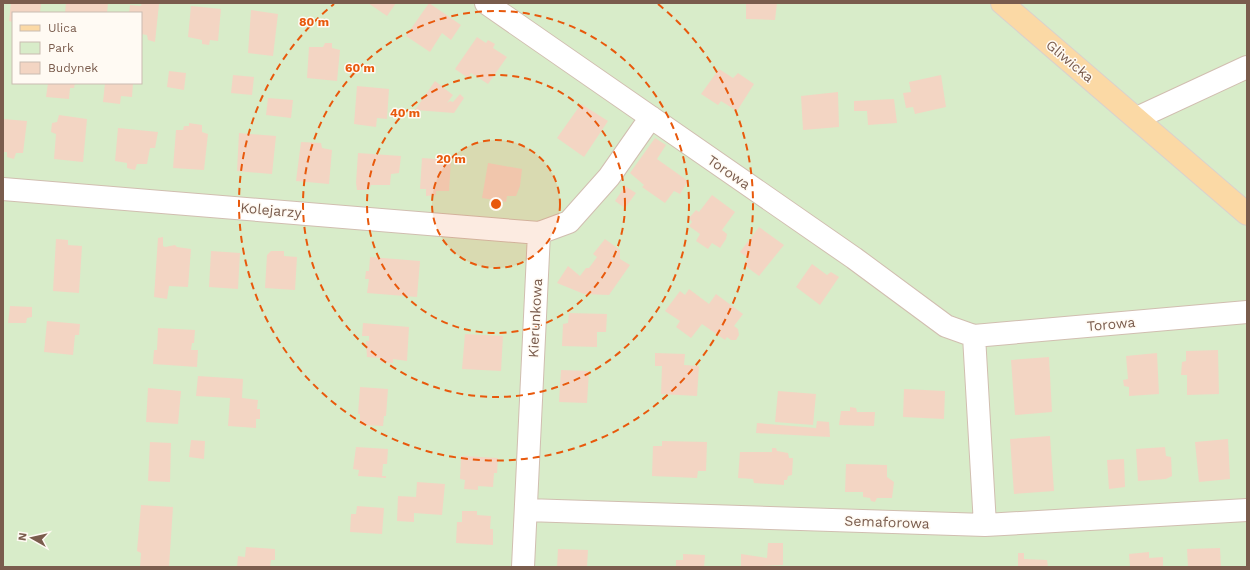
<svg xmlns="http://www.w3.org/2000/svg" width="1250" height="570" font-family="'Work Sans',sans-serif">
<rect width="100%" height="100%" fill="#fdf6ec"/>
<path fill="#d8ecc9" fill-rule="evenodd" d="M 3,3 L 1247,3 L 1247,567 L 3,567 ZM 13,13 L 141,13 L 141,83 L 13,83 Z"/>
<path fill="#f3d5c3" d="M 11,3 L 41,3 L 40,13 L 13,13 L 13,22 L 9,21 Z
M 66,3 L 108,3 L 107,13 L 65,13 Z
M 142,3 L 159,4 L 155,42 L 148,40 L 147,35 L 141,34 L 141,13 L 129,13 L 130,5 L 141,6 Z
M 368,3 L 396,3 L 387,16 Z
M 429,3 L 461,25 L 451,40 L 442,33 L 430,52 L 406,36 Z
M 746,3 L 777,3 L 775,20 L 746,19 Z
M 191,6 L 221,9 L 218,41 L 210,40 L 209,45 L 202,44 L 202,40 L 188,37 Z
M 251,10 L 278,14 L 273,56 L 248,53 Z
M 477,37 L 486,43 L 488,40 L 495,44 L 493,48 L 507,57 L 488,84 L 471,73 L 468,78 L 455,69 Z
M 325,43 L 332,43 L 332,48 L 340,50 L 337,81 L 307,78 L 309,47 L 323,47 Z
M 719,69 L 733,78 L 738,73 L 754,84 L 737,111 L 721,101 L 718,105 L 701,94 Z
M 169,71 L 186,73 L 184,90 L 167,87 Z
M 233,75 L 254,77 L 252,95 L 231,93 Z
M 941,75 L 946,107 L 915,114 L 913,107 L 906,108 L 903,93 L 911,92 L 909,82 Z
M 435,81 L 453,95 L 447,103 L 450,101 L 453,102 L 460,94 L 464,98 L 454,113 L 415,110 Z
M 48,83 L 75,83 L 74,88 L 70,88 L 69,99 L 46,97 Z
M 105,83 L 133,83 L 132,97 L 121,96 L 120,104 L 103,102 Z
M 357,86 L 389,89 L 387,119 L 377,118 L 376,127 L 354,124 Z
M 838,92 L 839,127 L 803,130 L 801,96 Z
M 268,98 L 293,100 L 291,118 L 266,115 Z
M 894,99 L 897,123 L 868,125 L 867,111 L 854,111 L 854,101 Z
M 581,104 L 608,121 L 584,157 L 557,138 Z
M 59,115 L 87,119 L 83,162 L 54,159 L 56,134 L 51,132 L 52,123 L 57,122 Z
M 3,119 L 27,121 L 23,153 L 16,153 L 14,159 L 7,157 L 7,152 L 3,152 Z
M 189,123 L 202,125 L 202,132 L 208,134 L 204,170 L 173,168 L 176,130 L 183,130 L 184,126 L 189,126 Z
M 118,128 L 158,132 L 155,148 L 150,148 L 147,164 L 137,164 L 135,170 L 127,168 L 127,163 L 115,161 Z
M 239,133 L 276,136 L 272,174 L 237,171 Z
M 655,138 L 666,145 L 657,159 L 688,181 L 680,194 L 674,191 L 665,203 L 642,187 L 644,185 L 630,173 Z
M 301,142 L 321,143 L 322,148 L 332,150 L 329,184 L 296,181 Z
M 358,153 L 401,156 L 399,173 L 391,174 L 390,185 L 371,185 L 369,190 L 357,190 L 356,183 Z
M 422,158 L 451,160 L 449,191 L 436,191 L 436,195 L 426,196 L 426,189 L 420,189 Z
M 488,163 L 522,169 L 520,186 L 516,196 L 507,196 L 506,202 L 482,198 Z
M 625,186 L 636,193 L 625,208 L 615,201 Z
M 712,195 L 735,212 L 722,230 L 727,234 L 726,239 L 720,248 L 712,243 L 708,249 L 696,241 L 700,234 L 689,226 L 692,222 L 689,218 L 696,210 L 699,212 Z
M 759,227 L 784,245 L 759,276 L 744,265 L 748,258 L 740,252 Z
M 163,237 L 163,246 L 165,247 L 175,245 L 177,247 L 191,249 L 188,287 L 169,286 L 167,299 L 154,297 L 158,238 Z
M 56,239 L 68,240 L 68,245 L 82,246 L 79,293 L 53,291 Z
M 605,239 L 620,250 L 620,259 L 630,265 L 609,295 L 584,294 L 557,283 L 568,266 L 580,276 L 586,268 L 589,268 L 597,257 L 593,254 Z
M 211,251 L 240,253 L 238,289 L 209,287 Z
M 271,251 L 284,251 L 284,256 L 297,257 L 295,290 L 265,288 L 267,255 Z
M 370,257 L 420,261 L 417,297 L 367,293 L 369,279 L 365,279 L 366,271 L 369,271 Z
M 812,264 L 827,275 L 831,272 L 839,277 L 820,305 L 796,287 Z
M 689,289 L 709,304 L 716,294 L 743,314 L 734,326 L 738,329 L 739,335 L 736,340 L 731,340 L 727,337 L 725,340 L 702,324 L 691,338 L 676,327 L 680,321 L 665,311 L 680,291 L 685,295 Z
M 10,306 L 32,307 L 32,317 L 27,318 L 26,323 L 8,323 Z
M 569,313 L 607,314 L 606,332 L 597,332 L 597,347 L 562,346 L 563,324 L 568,323 Z
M 47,321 L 80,324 L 79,335 L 75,335 L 73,355 L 44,352 Z
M 363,323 L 409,327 L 407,361 L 393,359 L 393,363 L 380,362 L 380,358 L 367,357 L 366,341 L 369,341 L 369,336 L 362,336 Z
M 158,328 L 195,330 L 194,343 L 192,343 L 191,350 L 198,350 L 197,367 L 153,364 L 154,350 L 157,350 Z
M 465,334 L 503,336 L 501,371 L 462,369 Z
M 1218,350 L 1219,394 L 1187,395 L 1187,375 L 1181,375 L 1182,362 L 1186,361 L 1186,351 Z
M 655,353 L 685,354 L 684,365 L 699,366 L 697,396 L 661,394 L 662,366 L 655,366 Z
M 1157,353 L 1159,394 L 1129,396 L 1129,387 L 1124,386 L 1123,380 L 1128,379 L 1126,356 Z
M 1049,357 L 1052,412 L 1015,415 L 1011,360 Z
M 561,370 L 589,371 L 587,403 L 559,402 Z
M 198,376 L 243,379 L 242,398 L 258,400 L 257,409 L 260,409 L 260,419 L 256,419 L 256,428 L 228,426 L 230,398 L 196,396 Z
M 360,387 L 388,389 L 386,416 L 384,416 L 383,426 L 360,425 L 360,414 L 358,414 Z
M 148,388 L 181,391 L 178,424 L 146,422 Z
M 904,389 L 945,391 L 944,419 L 903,417 Z
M 778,391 L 816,394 L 813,425 L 775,422 Z
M 850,407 L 856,408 L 857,412 L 875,412 L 874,426 L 839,425 L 841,411 L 850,411 Z
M 817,421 L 829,422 L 830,437 L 756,433 L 757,423 L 816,428 Z
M 1050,436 L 1054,491 L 1014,494 L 1010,439 Z
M 1228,439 L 1230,479 L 1199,482 L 1195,442 Z
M 191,440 L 205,441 L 204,459 L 189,457 Z
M 662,441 L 707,442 L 706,471 L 698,471 L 697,478 L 652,476 L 653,446 L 662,446 Z
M 150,442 L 171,443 L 170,482 L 148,481 Z
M 356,447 L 388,449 L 387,464 L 383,464 L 382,476 L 386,476 L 386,478 L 358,476 L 359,470 L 353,469 Z
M 1165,447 L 1166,456 L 1171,457 L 1172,476 L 1166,479 L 1138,481 L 1136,449 Z
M 772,448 L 776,448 L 777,451 L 788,453 L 789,458 L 793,458 L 792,475 L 788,476 L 787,480 L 784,480 L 784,485 L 754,483 L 753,479 L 738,478 L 740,452 L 772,452 Z
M 461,456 L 498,458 L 497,473 L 494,473 L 493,487 L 478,486 L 478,490 L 464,489 L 465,480 L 460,479 Z
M 1124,459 L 1125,487 L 1109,489 L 1107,460 Z
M 846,464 L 887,465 L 887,477 L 894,482 L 892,498 L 877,498 L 875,502 L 871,501 L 870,498 L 863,497 L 863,492 L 845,492 Z
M 417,482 L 445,484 L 442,515 L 414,513 L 414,522 L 397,521 L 398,496 L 416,497 Z
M 141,505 L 173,507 L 169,567 L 140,567 L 141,553 L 137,551 Z
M 357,506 L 384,508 L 382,534 L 350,532 L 351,514 L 356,514 Z
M 462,511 L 477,511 L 477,515 L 491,516 L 490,529 L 493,529 L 493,545 L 456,543 L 457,522 L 462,522 Z
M 768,543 L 783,543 L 783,565 L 741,567 L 741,554 L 767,558 Z
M 246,547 L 275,549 L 275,560 L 271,560 L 270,567 L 237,567 L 238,556 L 245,557 Z
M 1220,548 L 1221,567 L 1188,567 L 1187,549 Z
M 558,549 L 588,550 L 587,567 L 557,567 Z
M 1149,552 L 1149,558 L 1163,557 L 1163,567 L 1130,567 L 1129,554 Z
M 1018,553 L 1024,553 L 1024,559 L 1047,560 L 1048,567 L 1018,567 Z
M 683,554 L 705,555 L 704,567 L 676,567 L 676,560 L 683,560 Z"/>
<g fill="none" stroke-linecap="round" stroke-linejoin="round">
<g stroke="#d1beb0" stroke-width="24">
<path id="street" d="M 486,3 L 854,258 L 946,326 L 974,336 L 1247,312
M 1137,118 L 1247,67
M 3,189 L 539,233
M 974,336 L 985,525
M 526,510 L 985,525 L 1247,510
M 523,567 L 539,233 L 569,222 L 609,177 L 651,117"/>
</g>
<g stroke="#dad1cd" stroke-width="24">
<path id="primary" d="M 1002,3 L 1247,214"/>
</g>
<use href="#street" stroke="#fff" stroke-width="22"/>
<use href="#primary" stroke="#fbd9a5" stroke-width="22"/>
</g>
<circle cx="496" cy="204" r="64" fill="#e8590c" fill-opacity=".12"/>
<g fill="none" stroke="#e8590c" stroke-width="2" stroke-dasharray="7 5">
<circle cx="496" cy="204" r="64"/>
<circle cx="496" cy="204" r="129"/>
<circle cx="496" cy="204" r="193"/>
<path d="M658 4A257 257 0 1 1 334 4"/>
</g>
<g text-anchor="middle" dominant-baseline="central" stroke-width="3" stroke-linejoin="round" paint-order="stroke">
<g font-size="14" fill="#7a5c4d" stroke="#fffaf3">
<text transform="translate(1070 61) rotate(40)">Gliwicka</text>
<text transform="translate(729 172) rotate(35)">Torowa</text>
<text transform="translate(271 210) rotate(5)">Kolejarzy</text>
<text transform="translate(535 318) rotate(-87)">Kierunkowa</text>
<text transform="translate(1111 324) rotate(-5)">Torowa</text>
<text transform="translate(887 522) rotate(2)">Semaforowa</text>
</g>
</g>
<circle cx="496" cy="204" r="6" fill="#e8590c" stroke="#fffaf3" stroke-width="2"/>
<g font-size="12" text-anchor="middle" font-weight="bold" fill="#e8590c" stroke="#fffaf3" stroke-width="3" stroke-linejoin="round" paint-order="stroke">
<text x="314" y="26">80 m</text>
<text x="360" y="72">60 m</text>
<text x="405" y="117">40 m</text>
<text x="451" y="163">20 m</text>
</g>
<rect width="1250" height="570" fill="none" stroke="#7a5c4d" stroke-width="8"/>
<rect x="12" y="12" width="130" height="72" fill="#fffaf3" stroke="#cabbb1"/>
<rect x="20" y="25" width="20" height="6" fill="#fbd9a5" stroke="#cabbb1"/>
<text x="48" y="32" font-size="12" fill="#7a5c4d">Ulica</text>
<rect x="20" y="42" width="20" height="12" fill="#d8ecc9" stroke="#cabbb1"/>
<text x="48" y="52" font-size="12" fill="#7a5c4d">Park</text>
<rect x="20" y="62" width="20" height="12" fill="#f3d5c3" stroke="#cabbb1"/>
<text x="48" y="72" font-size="12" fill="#7a5c4d">Budynek</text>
<g transform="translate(32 538) rotate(278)" stroke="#fffaf3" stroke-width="3" paint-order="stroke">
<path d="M0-3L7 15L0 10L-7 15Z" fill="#7a5c4d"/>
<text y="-6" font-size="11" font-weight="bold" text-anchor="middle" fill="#7a5c4d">N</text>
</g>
</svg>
